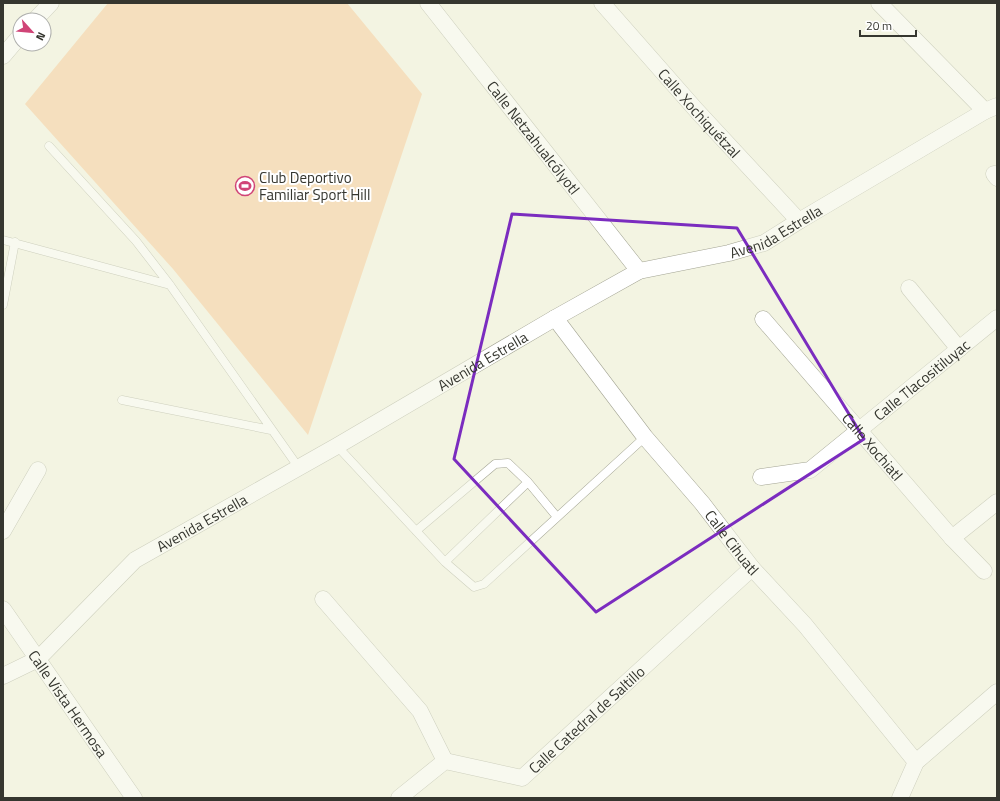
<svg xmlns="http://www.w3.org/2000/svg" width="1000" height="801" font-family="'Titillium Web',sans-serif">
<rect width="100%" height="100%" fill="#f3f4e2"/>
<path fill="#f9c692" d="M 108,3 L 347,3 L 422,94 L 308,435 L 173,269 L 25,104 Z"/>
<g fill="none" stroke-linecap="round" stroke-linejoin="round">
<g stroke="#a3a493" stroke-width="9">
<path id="lane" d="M 49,146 L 136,241 L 170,285 L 299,468
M 3,240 L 170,285
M 3,305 L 15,242
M 122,400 L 271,430
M 337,446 L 445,562 L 474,587 L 484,584 L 645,437
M 416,531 L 495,464 L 508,463 L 528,482 L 557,517
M 445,562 L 528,482"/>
</g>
<g stroke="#a3a493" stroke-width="17">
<g id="street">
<path id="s1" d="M 428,3 L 639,271"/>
<path id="s2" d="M 602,3 L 697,111 L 799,221"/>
<path d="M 879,3 L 985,111"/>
<path d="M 35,20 L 51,3"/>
<path d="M 3,56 L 20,36"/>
<path d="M 994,174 L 997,178"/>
<path d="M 909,288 L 959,349"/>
<path id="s3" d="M 555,318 L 645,437 L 702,503 L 752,568 L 805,625 L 916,762"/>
<path id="s4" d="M 763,319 L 952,538 L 984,571"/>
<path id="s5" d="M 761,477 L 810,470 L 997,318"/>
<path d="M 3,531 L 38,470"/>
<path d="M 952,538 L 997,502"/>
<path d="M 323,599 L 420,711 L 445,761"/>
<path id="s6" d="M 3,609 L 134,798"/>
<path id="s7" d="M 3,676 L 38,659 L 135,560 L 337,446 L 555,318 L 639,271 L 729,253 L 764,243 L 799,221 L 985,111 L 997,106"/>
<path id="s8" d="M 399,798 L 445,761 L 522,778 L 752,568"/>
<path d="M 900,798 L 916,762 L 997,692"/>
</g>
</g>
<use href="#lane" stroke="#fff" stroke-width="8"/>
<use href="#street" stroke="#fff" stroke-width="16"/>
</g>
<path d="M0 0H1000V801H0ZM 512,214 L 737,228 L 864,439 L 596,612 L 454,459 Z" fill="#f3f4e2" fill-opacity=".55" fill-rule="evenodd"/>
<path fill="none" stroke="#7b2cbf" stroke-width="3" stroke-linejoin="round" d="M 512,214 L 737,228 L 864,439 L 596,612 L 454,459 Z"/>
<defs>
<g id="stadium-ring" transform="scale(1)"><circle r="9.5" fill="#fff" stroke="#d04477" stroke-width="1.5"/><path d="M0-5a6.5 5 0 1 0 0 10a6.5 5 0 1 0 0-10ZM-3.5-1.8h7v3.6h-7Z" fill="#d04477"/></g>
</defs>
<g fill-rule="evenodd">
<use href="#stadium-ring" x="245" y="186"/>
</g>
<g text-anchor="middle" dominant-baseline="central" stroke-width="4" stroke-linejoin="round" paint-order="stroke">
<g font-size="15" fill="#35362f" stroke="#fff">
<text stroke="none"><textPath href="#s2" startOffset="147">Calle Xochiquétzal</textPath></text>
<text stroke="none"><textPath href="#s1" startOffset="171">Calle Netzahualcólyotl</textPath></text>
<text stroke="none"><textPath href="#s7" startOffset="902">Avenida Estrella</textPath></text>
<text stroke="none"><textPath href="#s7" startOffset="578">Avenida Estrella</textPath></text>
<text stroke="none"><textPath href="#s5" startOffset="193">Calle Tlacositiluyac</textPath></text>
<text stroke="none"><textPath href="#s4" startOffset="168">Calle Xochiatl</textPath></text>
<text stroke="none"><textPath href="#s7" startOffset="254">Avenida Estrella</textPath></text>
<text stroke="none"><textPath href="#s3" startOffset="286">Calle Cihuatl</textPath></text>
<text stroke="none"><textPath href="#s6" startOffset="115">Calle Vista Hermosa</textPath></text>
<text stroke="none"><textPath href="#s8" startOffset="225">Calle Catedral de Saltillo</textPath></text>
</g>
<g font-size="15" fill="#35362f" stroke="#fff" text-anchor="start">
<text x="259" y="177">Club Deportivo<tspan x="259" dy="17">Familiar Sport Hill</tspan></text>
</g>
</g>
<rect width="1000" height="801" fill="none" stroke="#35362f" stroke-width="8"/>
<g transform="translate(32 32) rotate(117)"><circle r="19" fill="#ffffff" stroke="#aeafac"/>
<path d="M0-3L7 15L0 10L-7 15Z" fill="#d04477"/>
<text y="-6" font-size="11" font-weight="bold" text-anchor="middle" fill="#35362f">N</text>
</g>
<path d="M860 30v6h56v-6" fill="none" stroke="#35362f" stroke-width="2"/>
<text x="866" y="30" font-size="12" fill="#35362f" stroke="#ffffff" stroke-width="3" paint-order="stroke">20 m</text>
</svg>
